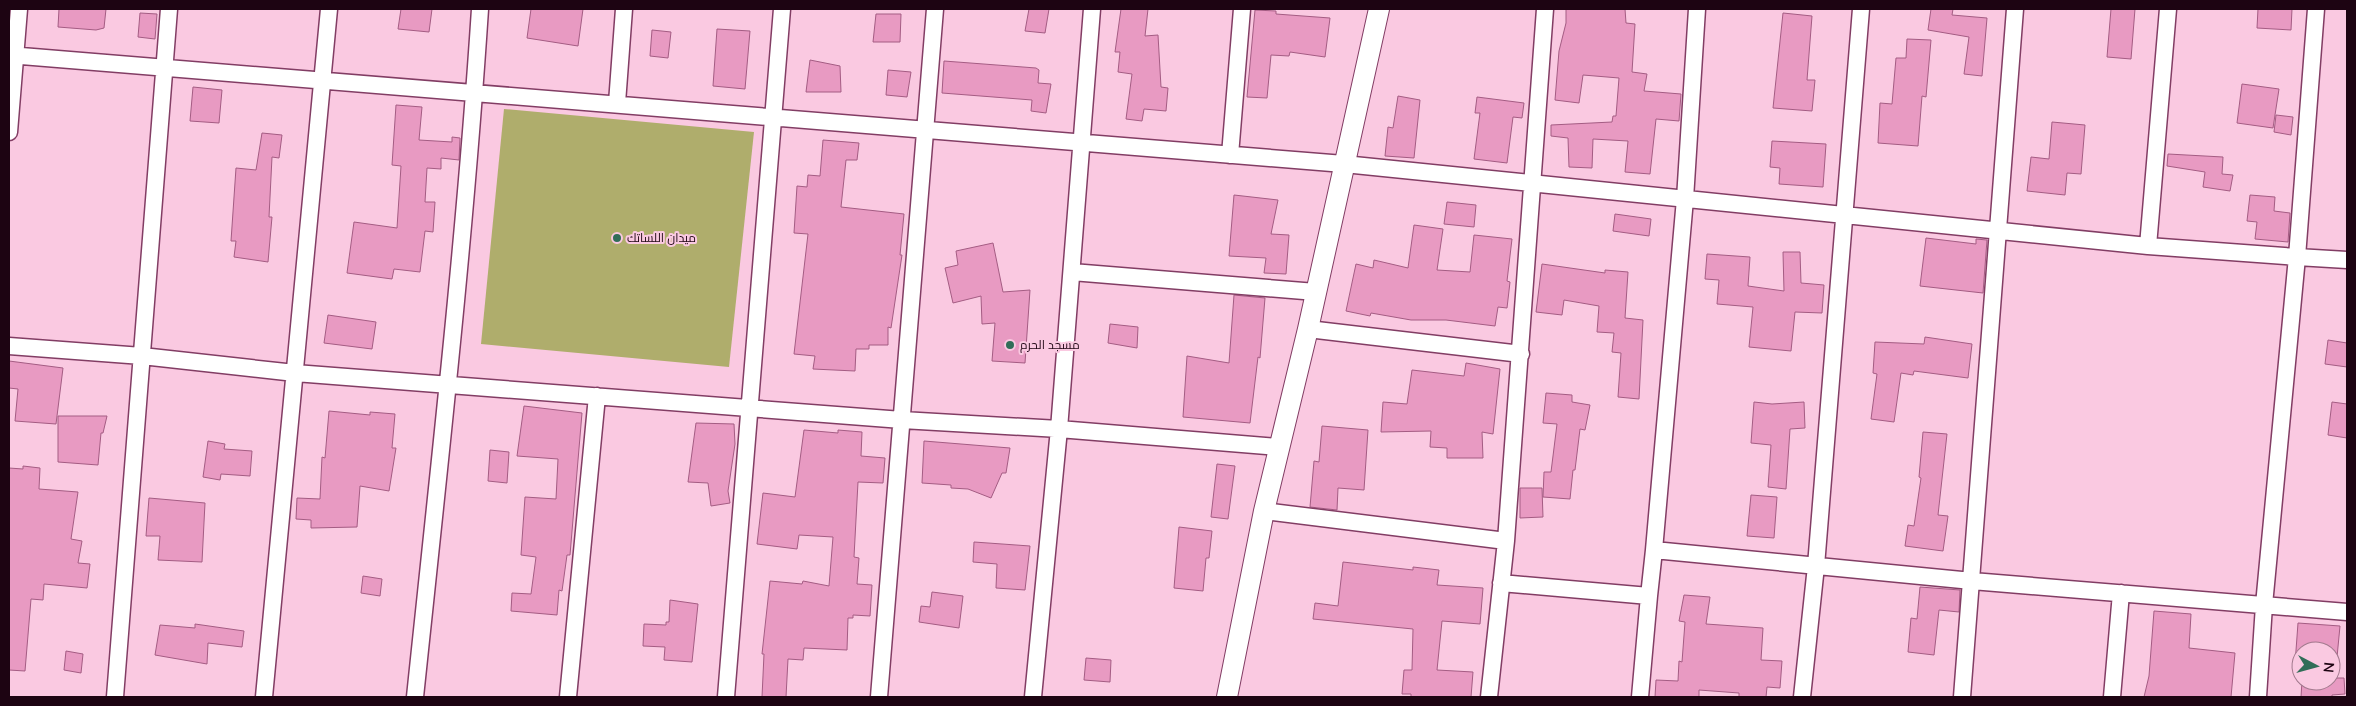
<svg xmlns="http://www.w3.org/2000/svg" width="2356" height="706" font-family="'Nunito Sans',Cairo,sans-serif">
<rect width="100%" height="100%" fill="#fac9e1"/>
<path fill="#afad6c" d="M 504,109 L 754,132 L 729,367 L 481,344 Z"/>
<path fill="#e89ac2" stroke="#a45c83" d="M 59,9 L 106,9 L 104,28 L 96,30 L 58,27 Z
M 401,9 L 432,9 L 429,32 L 398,29 Z
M 531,9 L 583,9 L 578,46 L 527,38 Z
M 1029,9 L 1049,9 L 1045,33 L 1025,31 Z
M 1121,9 L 1148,9 L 1145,36 L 1158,35 L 1161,87 L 1168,88 L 1166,111 L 1144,109 L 1142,121 L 1126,119 L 1132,74 L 1118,72 L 1120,52 L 1115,52 Z
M 1566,9 L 1625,9 L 1626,23 L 1635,24 L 1632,72 L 1647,74 L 1644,91 L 1681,94 L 1679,121 L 1656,119 L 1650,174 L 1625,172 L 1628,141 L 1593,139 L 1592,168 L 1569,167 L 1568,138 L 1551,136 L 1551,125 L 1612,122 L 1613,116 L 1616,116 L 1619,78 L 1583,75 L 1579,103 L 1555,100 L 1559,51 L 1566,23 Z
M 1931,9 L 1953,9 L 1952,15 L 1987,18 L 1982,76 L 1964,74 L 1969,37 L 1928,30 Z
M 2111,9 L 2135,9 L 2131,59 L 2107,57 Z
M 2258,9 L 2292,9 L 2291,30 L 2257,28 Z
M 1255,10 L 1276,11 L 1276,14 L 1330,18 L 1325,57 L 1290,52 L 1289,56 L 1271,55 L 1267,98 L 1247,97 Z
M 140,13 L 157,14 L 155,39 L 138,37 Z
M 1783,13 L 1812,16 L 1807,80 L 1815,80 L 1812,111 L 1773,108 Z
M 876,14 L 901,14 L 900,42 L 873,42 Z
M 717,29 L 750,31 L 745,89 L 713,86 Z
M 652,30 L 671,32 L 668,58 L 650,56 Z
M 1907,39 L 1931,40 L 1926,97 L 1922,96 L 1918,146 L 1878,143 L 1880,103 L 1892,104 L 1896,58 L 1906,58 Z
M 810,60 L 840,66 L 841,92 L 806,92 Z
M 944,61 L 1036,68 L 1039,70 L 1038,83 L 1051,84 L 1046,113 L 1031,111 L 1032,100 L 942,93 Z
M 888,70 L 911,72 L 907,97 L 886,95 Z
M 2242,84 L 2279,89 L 2273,128 L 2237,123 Z
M 193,87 L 222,90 L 219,123 L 190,121 Z
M 1398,96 L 1420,100 L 1414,158 L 1385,156 L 1388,127 L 1393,128 Z
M 1477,97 L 1524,103 L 1522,118 L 1513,117 L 1507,163 L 1474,159 L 1480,113 L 1475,113 Z
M 396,105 L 422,107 L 419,140 L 452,142 L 452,137 L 460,138 L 459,160 L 441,158 L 441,169 L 427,168 L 425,202 L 435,202 L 433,232 L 425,231 L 420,272 L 394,269 L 392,279 L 347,273 L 354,222 L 397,228 L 401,166 L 392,165 Z
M 2276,115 L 2293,117 L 2291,135 L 2274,132 Z
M 2052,122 L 2085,125 L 2081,174 L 2067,173 L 2065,195 L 2027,191 L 2031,157 L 2049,159 Z
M 262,133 L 282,135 L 279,158 L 272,157 L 269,217 L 272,217 L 268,262 L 234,257 L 236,241 L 231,241 L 236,168 L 256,170 Z
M 823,140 L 859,143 L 857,160 L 846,160 L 841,207 L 904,214 L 900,255 L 902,255 L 891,328 L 888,327 L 888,345 L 869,345 L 869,349 L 856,349 L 855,371 L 813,369 L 815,356 L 794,354 L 808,234 L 794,233 L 797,186 L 807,187 L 808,175 L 820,176 Z
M 1772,141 L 1826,144 L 1823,187 L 1779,184 L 1780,168 L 1770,167 Z
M 2168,154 L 2223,157 L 2222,174 L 2233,175 L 2230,191 L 2203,187 L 2205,172 L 2167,166 Z
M 1234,195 L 1278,200 L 1271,234 L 1289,235 L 1286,274 L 1264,273 L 1266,258 L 1229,256 Z
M 2250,195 L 2275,197 L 2274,211 L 2290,213 L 2288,242 L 2255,239 L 2257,222 L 2247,221 Z
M 1447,202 L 1476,205 L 1474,227 L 1444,224 Z
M 1615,214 L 1651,219 L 1649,236 L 1613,231 Z
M 1414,225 L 1443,229 L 1437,270 L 1470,272 L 1474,235 L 1512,239 L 1507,281 L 1510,282 L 1507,308 L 1498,307 L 1495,326 L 1446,320 L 1411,320 L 1371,313 L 1370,316 L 1346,311 L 1356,264 L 1373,268 L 1374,260 L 1408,268 Z
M 1926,238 L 1976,244 L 1976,239 L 1987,240 L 1983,293 L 1920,286 Z
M 993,243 L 1003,292 L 1030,290 L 1025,363 L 992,361 L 995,323 L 982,324 L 981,296 L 953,303 L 945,268 L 958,265 L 956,251 Z
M 1783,252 L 1800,252 L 1801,283 L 1824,285 L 1822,313 L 1795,312 L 1791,351 L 1749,347 L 1753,307 L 1717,304 L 1719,280 L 1705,279 L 1707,254 L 1750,257 L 1748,286 L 1784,291 Z
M 1542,264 L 1605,273 L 1605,270 L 1628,272 L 1625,318 L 1643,320 L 1639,399 L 1618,397 L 1621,353 L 1612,352 L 1614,333 L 1597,332 L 1599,306 L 1564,300 L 1562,315 L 1536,312 Z
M 1234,295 L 1265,298 L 1260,358 L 1258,357 L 1250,423 L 1183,417 L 1187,356 L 1229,363 Z
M 328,315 L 376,322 L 372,349 L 324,343 Z
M 1110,324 L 1138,327 L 1137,348 L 1108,343 Z
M 1925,337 L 1972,344 L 1968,378 L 1914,371 L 1913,375 L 1901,373 L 1894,422 L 1871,419 L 1877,374 L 1873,373 L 1875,342 L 1924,344 Z
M 2328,340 L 2347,343 L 2347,367 L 2325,364 Z
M 9,361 L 63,368 L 56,424 L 15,421 L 18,389 L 9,388 Z
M 1466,363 L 1500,369 L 1493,434 L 1482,432 L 1483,458 L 1447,458 L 1447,448 L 1430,447 L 1431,431 L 1381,432 L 1383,402 L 1407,404 L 1412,370 L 1464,376 Z
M 1546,393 L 1572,395 L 1572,402 L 1590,405 L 1585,430 L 1580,429 L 1575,470 L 1573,470 L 1570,499 L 1543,497 L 1544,472 L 1551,472 L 1557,424 L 1543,423 Z
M 1754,402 L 1772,404 L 1804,402 L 1805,428 L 1790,429 L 1786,489 L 1768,487 L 1771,445 L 1751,443 Z
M 2332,402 L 2347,404 L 2347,438 L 2328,435 Z
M 524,406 L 582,413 L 570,555 L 567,555 L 562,591 L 559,590 L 557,615 L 511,611 L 512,593 L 531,594 L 536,557 L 521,555 L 525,497 L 556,499 L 558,459 L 517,456 Z
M 329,411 L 370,415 L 370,412 L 395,414 L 392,448 L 396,448 L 389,491 L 360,486 L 357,527 L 311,528 L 311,520 L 296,519 L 297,498 L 320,499 L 322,457 L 325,458 Z
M 58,416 L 107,416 L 103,433 L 101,433 L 98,465 L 58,462 Z
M 696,423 L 734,424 L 735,444 L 728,491 L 730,503 L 711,506 L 708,483 L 688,482 Z
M 1322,426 L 1368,430 L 1364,490 L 1338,488 L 1337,510 L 1310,507 L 1314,461 L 1319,462 Z
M 804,430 L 838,433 L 838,430 L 862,432 L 861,456 L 885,458 L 883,483 L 858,482 L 854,557 L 859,558 L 857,584 L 872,585 L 870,616 L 853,615 L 853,618 L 848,618 L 847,650 L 804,648 L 803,660 L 788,659 L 786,697 L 762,697 L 764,654 L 762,654 L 770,581 L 802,584 L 803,581 L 829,586 L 833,537 L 799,535 L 797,549 L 757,544 L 763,493 L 795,497 Z
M 1923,432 L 1947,434 L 1938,515 L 1948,516 L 1943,551 L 1905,546 L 1908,525 L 1914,526 L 1921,478 L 1919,477 Z
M 208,441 L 225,444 L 224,449 L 252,451 L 250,476 L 221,474 L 220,480 L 203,477 Z
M 924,441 L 1010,448 L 1006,473 L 1002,473 L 991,498 L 968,489 L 951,488 L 951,485 L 922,483 Z
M 490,450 L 509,452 L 507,483 L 488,481 Z
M 1217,464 L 1235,466 L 1228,519 L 1211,517 Z
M 23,466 L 40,468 L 39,489 L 78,492 L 71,539 L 82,541 L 78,563 L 90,564 L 87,588 L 44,584 L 43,600 L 31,599 L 25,671 L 9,670 L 9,468 L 23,469 Z
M 1520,488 L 1542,488 L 1543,517 L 1520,518 Z
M 1751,495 L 1777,497 L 1774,538 L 1747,536 Z
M 149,498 L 205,503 L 202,562 L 158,560 L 160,536 L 146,536 Z
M 1179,527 L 1212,531 L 1209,558 L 1206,558 L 1203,591 L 1174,588 Z
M 974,542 L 1030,546 L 1025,590 L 996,588 L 997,564 L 973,562 Z
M 1343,562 L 1413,570 L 1413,567 L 1439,570 L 1437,585 L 1483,588 L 1480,624 L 1442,621 L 1437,670 L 1473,672 L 1471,697 L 1411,697 L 1411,694 L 1402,694 L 1404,670 L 1412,670 L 1413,629 L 1313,619 L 1315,603 L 1338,606 Z
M 363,576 L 382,579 L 380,596 L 361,593 Z
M 1920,587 L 1960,590 L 1959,612 L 1939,610 L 1934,655 L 1908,652 L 1911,618 L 1917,619 Z
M 932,592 L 963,596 L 959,628 L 919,622 L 921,606 L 930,607 Z
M 1684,595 L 1710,597 L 1706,624 L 1763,628 L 1761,660 L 1782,661 L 1780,688 L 1767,687 L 1766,697 L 1739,697 L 1739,693 L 1699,690 L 1699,697 L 1655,697 L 1656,680 L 1678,681 L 1679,661 L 1682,662 L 1685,622 L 1679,621 Z
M 670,600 L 698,604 L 692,662 L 664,660 L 665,647 L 643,646 L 644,624 L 666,625 L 666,622 L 669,622 Z
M 2154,611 L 2191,614 L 2189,648 L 2235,653 L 2231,697 L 2144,697 L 2149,676 Z
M 2298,623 L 2340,626 L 2335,678 L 2344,678 L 2345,694 L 2332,695 L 2332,697 L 2301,697 L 2302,681 L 2331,681 L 2331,651 L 2301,651 L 2301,665 L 2295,664 Z
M 195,624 L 244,631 L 242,647 L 208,643 L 207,664 L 155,655 L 160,625 L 195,628 Z
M 66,651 L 83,654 L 81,673 L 64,670 Z
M 1086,658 L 1111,660 L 1110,682 L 1084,680 Z"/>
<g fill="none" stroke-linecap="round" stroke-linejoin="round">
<g stroke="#823d64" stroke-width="19">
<path id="minor" d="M 9,55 L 1344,164 L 2148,246 L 2297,257 L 2316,9
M 617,103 L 624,9
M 9,132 L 19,9
M 1230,155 L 1242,9
M 2148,246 L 2168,9
M 1072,272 L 1316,292
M 1308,329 L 1521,354
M 9,346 L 142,356 L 295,373 L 902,420 L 1059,429 L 1278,447
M 1264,511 L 1506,541
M 1654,550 L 1685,199 L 1697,9
M 1501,583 L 1649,596 L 1654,550 L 1972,581 L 2347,612
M 115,697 L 169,9
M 264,697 L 329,9
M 415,697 C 439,468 465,239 480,9
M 568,697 L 597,396
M 726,697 L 782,9
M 879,697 L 935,9
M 1033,697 L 1059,429 L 1092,9
M 1489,697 L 1506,541 L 1545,9
M 1640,697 L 1649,596
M 1802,697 L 1816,566 L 1861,9
M 1962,697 L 2015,9
M 2112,697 L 2121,593
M 2258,697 L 2264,605 L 2297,257 L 2347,260"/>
</g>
<g stroke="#823d64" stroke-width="22">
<path id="tertiary" d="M 1227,697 L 1264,511 L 1308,329 L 1379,9"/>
</g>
<use href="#minor" stroke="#fff" stroke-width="16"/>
<use href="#tertiary" stroke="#fff" stroke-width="20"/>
</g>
<g fill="#316d58" stroke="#fac9e1" stroke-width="2">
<circle cx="617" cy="238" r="5"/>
<circle cx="1010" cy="345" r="5"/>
</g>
<g text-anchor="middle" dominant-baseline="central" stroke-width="4" stroke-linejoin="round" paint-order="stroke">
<g font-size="12" fill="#1d0412" stroke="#fac9e1" text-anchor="start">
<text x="627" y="238">ميدان اللساتك</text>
<text x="1020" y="345">مسجد الحرم</text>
</g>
</g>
<rect width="2356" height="706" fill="none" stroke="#1d0412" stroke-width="20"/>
<g transform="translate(2316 666) rotate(96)"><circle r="24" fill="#fac9e1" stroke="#a27a8e"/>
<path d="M0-4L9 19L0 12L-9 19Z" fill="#316d58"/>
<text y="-8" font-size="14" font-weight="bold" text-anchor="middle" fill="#1d0412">N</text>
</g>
</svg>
